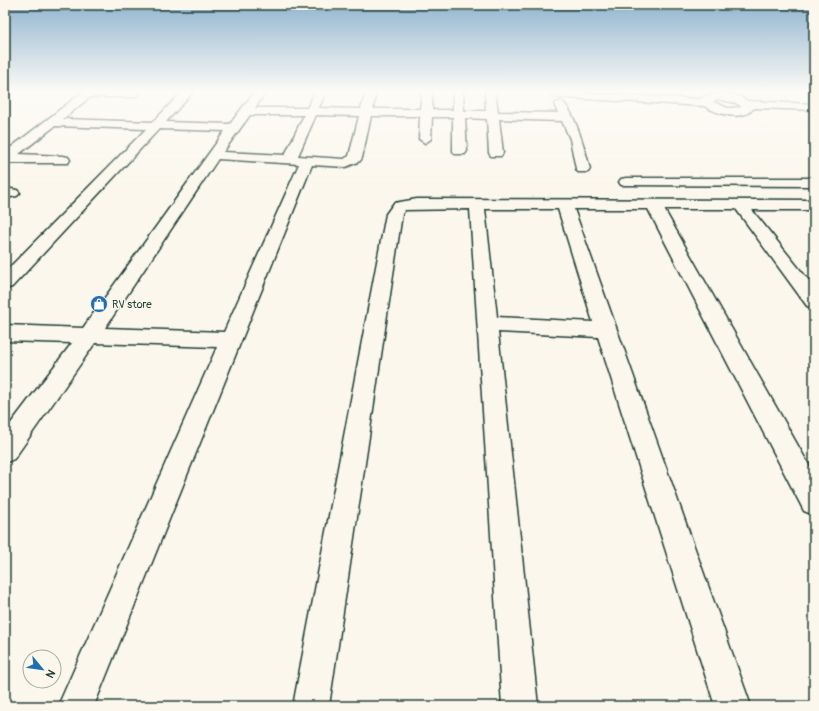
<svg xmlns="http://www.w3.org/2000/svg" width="819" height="711" font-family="Pangolin,sans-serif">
<rect width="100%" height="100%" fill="#fbf7ec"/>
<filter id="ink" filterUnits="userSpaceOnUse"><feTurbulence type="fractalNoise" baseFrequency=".025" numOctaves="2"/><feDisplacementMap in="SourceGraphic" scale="8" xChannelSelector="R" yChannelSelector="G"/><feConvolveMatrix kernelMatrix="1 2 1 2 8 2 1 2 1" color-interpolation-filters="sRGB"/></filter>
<g filter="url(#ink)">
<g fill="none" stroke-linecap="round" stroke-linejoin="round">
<g stroke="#1f3d34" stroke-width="3">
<path id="minor" d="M 84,91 L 135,91 L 139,94 L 134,97 L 90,97 L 63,119 L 153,122 L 183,91 L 194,91 L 166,122 L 230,124 L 255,91 L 266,91 L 255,108 L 307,108 L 316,91 L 326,91 L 319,108 L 361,109 L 366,91 L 376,91 L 373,109 L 420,109 L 422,91 L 432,91 L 432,110 L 453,110 L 453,91 L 463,91 L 464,111 L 486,111 L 485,91 L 495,91 L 498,112 L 558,113 L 554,104 L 560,101 C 573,104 587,156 590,169 L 588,172 L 578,172 L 576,169 L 570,139 L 562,121 L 499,119 L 503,153 L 501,156 L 491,156 L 489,153 L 487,119 L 465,118 L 467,151 L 465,154 L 455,154 L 453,151 L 453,117 L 432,117 L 431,139 L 425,143 L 419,139 L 420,116 L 371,116 L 362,158 L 360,161 L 346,167 L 312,165 L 94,706 L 58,706 L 217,347 L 95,343 L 14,459 L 5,463 L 5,431 L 72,343 L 5,341 L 5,325 L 83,328 L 225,131 L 159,129 L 12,287 L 5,289 L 5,272 L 146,129 L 55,126 L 19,154 L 63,156 L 68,157 L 70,160 L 68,163 L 5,163 L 5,152 ZM 250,115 L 304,115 L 285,155 L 223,152 ZM 316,115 L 359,116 L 349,156 L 344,159 L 298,156 ZM 218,159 L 299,164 L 224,332 L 105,328 Z
M 556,92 L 701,99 L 703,97 C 717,92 735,92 747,101 L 814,104 L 814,110 L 754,108 C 742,122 718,114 704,106 L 552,97 L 551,95 ZM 717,99 L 736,103 L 742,107 L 728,108 L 713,102 Z
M 626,178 L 814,178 L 814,186 L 621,185 L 619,182 L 621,179 Z
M 5,188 L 17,190 L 20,193 L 17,196 L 5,198 Z
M 417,199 L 814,200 L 814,210 L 752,210 L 814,287 L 814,308 L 807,306 L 736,209 L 664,209 L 814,474 L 814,515 L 804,511 L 648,209 L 574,209 L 751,706 L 715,706 L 598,337 L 498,332 L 538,706 L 502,706 L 470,209 L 405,210 L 402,214 L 329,706 L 293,706 L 386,214 L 394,203 ZM 485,209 L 558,209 L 593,322 L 497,317 Z"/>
</g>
<use href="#minor" fill="#fbf7ec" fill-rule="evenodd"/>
</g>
</g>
<linearGradient id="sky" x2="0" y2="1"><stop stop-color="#90b4cf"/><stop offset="0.48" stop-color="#fdfbf6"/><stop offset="1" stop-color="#fdfbf6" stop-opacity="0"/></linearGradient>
<rect width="819" height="191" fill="url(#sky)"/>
<defs>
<g id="shop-disc" transform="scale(0.9)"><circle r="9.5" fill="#1f6fb2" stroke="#fbf7ec"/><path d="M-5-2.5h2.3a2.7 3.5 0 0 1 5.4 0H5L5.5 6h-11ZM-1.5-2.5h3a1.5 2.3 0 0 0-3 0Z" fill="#fff"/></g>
</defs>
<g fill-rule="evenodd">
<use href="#shop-disc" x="99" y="304"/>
</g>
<g text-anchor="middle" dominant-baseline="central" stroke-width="3" stroke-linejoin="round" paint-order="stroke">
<g font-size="11" fill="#1f3d34" stroke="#fbf7ec" text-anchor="start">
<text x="112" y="304">RV store</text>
</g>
</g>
<rect width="819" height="711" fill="none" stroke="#fbf7ec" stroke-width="20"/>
<rect x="10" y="10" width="799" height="691" fill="none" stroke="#1f3d34" stroke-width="1.5" filter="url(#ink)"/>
<g transform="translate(42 669) rotate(119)"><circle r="19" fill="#fbf7ec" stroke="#a3ada2"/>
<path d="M0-3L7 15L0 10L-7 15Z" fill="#1f6fb2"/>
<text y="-6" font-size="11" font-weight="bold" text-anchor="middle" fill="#1f3d34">N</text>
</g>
</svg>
